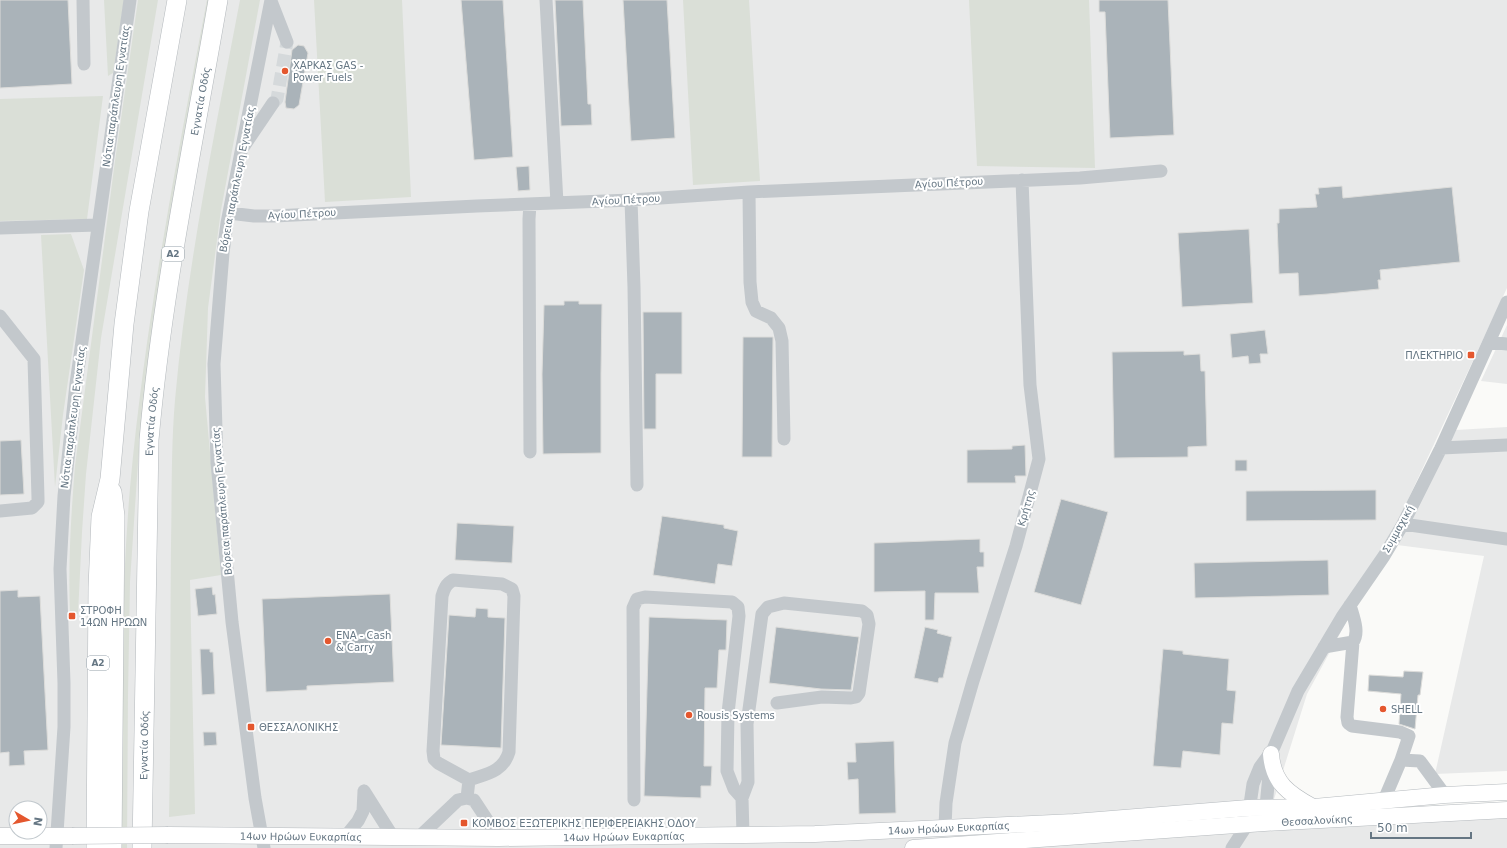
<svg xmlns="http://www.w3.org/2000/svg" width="1507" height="848" font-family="'DejaVu Sans',sans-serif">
<rect width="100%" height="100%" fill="#fafaf8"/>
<path fill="#e8e9e9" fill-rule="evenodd" d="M 0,0 L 1507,0 L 1507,288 L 1398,521 L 1343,628 L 1307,694 L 1270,812 L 1447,807 L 1507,802 L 1507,848 L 0,848 ZM 16,808 L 40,808 L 40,832 L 16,832 Z
M 1507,325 L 1507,384 L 1481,381 Z
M 1507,427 L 1507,771 L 1435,774 L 1484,556 L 1397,545 L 1456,430 Z"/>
<path fill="#dadfd7" d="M 104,0 L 124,0 L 113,73 L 108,76 Z
M 138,0 L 158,0 L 101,338 L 86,474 L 82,532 L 78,614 L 70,614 C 68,564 71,515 75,466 L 115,161 Z
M 207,0 L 212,0 L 143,411 L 138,462 L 130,582 L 128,695 L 127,848 L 121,848 C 121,728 120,607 130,488 C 145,323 176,162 207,0 Z
M 240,0 L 260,0 L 221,210 L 208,308 L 205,397 L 221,575 L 190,580 L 195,814 L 169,817 C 171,726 170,635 171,544 C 172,496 171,447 175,400 C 187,265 215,132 240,0 Z
M 314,0 L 402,0 L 411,197 L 325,202 Z
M 683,0 L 749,0 L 760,181 L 693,185 Z
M 969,0 L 1089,0 L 1095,168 L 977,166 Z
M 103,96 L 87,219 L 0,221 L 0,99 Z
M 71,234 L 84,270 L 63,415 L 55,487 L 41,235 Z"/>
<path fill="#aab3b9" stroke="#dcdcda" d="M 0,0 L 68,0 L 72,84 L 0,88 Z
M 461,0 L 503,0 L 513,157 L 474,160 Z
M 555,0 L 583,0 L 588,104 L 591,104 L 592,125 L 561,126 Z
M 623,0 L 667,0 L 675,138 L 631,141 Z
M 1099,0 L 1168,0 L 1174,135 L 1110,138 L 1105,12 L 1099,12 Z
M 298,45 L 304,46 L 308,53 L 299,105 L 294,109 L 286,108 L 285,102 L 292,50 Z
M 529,166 L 530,190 L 518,191 L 516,167 Z
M 1342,186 L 1343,198 L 1452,187 L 1460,262 L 1380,270 L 1381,280 L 1378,280 L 1379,289 L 1328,294 L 1299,296 L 1298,273 L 1279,274 L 1277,223 L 1279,223 L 1279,209 L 1317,207 L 1315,194 L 1319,194 L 1318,188 Z
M 1249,229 L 1253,303 L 1182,307 L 1178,233 Z
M 564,301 L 579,301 L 579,304 L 602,304 L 601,373 L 601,453 L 543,454 L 542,374 L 544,305 L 564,305 Z
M 643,312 L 682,312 L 682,374 L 656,374 L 656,429 L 644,429 Z
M 1265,330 L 1268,354 L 1260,354 L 1261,363 L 1249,364 L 1248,356 L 1232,358 L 1230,334 Z
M 743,337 L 773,337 L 772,457 L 742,457 Z
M 1184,351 L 1184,355 L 1200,354 L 1201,371 L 1205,371 L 1207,446 L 1188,447 L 1188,457 L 1114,458 L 1112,352 Z
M 21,440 L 24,494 L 0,495 L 0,441 Z
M 1025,445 L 1026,476 L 1015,476 L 1016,483 L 967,483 L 967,450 L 1012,449 L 1012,446 Z
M 1235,460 L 1247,460 L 1247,471 L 1235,471 Z
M 1376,490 L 1376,520 L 1246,521 L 1246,491 Z
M 1061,499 L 1108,512 L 1081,605 L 1034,592 Z
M 662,516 L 724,525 L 724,528 L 738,531 L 732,566 L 718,564 L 715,584 L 653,575 Z
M 457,523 L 514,526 L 512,563 L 455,560 Z
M 980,539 L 980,552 L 984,552 L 984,567 L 977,567 L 979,593 L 935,593 L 934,620 L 925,620 L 925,591 L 874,592 L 874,543 Z
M 1328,560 L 1329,595 L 1195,598 L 1194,563 Z
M 212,587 L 213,595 L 215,594 L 217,614 L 198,616 L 195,589 Z
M 18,590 L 18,597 L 40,596 L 48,750 L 24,751 L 25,765 L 9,766 L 9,752 L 0,753 L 0,591 Z
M 390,594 L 394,682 L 307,686 L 307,690 L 266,692 L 262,599 Z
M 476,608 L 488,609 L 488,617 L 505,618 L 501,748 L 441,745 L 449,615 L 475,617 Z
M 649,617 L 727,620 L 726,650 L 719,650 L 717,688 L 705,688 L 704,766 L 712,766 L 711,786 L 701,786 L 701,798 L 644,796 Z
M 776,627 L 859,637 L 851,690 L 821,689 L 769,683 Z
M 925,627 L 938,630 L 937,633 L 952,637 L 943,678 L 939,678 L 938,683 L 914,678 Z
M 200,649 L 210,649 L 210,652 L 213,652 L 215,694 L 202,695 Z
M 1163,649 L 1183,651 L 1183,654 L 1229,659 L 1227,690 L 1236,691 L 1233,724 L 1222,723 L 1220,755 L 1183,751 L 1181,768 L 1153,766 Z
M 1404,671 L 1423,672 L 1420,695 L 1418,695 L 1415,729 L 1399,724 L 1401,694 L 1368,691 L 1369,675 L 1403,677 Z
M 203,732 L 216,732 L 217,745 L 204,746 Z
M 894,741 L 896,813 L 859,814 L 858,779 L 848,780 L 847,762 L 856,762 L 855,743 Z"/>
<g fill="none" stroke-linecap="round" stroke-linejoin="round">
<path stroke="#d5d9db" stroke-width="13" stroke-dasharray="13 6" stroke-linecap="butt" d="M 273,103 L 277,99 L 287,42"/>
<g stroke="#b5babe" stroke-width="17">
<g id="major">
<path d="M 1271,754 C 1273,783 1289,794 1313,807"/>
<path id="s1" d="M 168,835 L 499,838 L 815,834 L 1074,822 L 1248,808 L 1314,807 L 1445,795 L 1507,792"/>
<path d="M 0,836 L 72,836"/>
<path id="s2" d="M 913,848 L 1264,823 L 1507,810"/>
</g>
</g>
<g stroke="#b4b9bd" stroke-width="20">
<g id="highway">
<path d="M 112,492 L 115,516 L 112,848"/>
<path d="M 96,848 L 98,587 L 101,517 L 110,479 L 124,324 L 139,211 L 177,0"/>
<path id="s3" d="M 142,848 L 149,440 C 162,292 193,146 218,0"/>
</g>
</g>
<path stroke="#c3c8cc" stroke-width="13" d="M 83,0 L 84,64
M 546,0 L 557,203
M 271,1 L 287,42
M 244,146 L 273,103
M 749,192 L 750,282 L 752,302 L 756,311 L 771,318 L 779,328 L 782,341 L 784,439
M 631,200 L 634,287 L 637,485
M 229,213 L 254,216 L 274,216 L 477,206 L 631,200 L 749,192 L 1080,178 L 1161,171
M 0,228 L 98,225
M 0,316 L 34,359 L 38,498 L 38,502 L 32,508 L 0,511
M 1489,342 L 1507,344
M 1441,448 L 1507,445
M 530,452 L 529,219 L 530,204
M 1403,524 L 1507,539
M 1353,642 L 1347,717 L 1348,723 L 1352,726 L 1400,732 L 1409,736 L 1401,760 L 1384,800
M 1324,647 L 1353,642 C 1360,632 1353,616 1350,605
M 1401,760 L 1420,761 L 1445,795
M 364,791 L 393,837
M 467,798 L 469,780 C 486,774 503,772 509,752 L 514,596 L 512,589 L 502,584 L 453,580 C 446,584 444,589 442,596 L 433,751 L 434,759 L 438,763 L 469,780
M 634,800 L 633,608 L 637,599 L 645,597 L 732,602 L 738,607 L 739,616 L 728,713 L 727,771 L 734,789 L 742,798
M 1265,817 L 1271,754 L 1298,691 L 1342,617 L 1384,556 L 1403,524 L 1441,448 L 1507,302
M 945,828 L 946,803 L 955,743 L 973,681 L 1016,546 L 1039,459 L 1030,385 L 1022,180
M 743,835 L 742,798 L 748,782 L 747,724 L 762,614 L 768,607 L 784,603 L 862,611 L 867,615 L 869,624 L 859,693 L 856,697 L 851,698 L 822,697 L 777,703
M 345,837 L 358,821 L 363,811 L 364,791
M 419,837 L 458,800 L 467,798 L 474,800 L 499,838
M 56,848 L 64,727 L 64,683 L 60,569 L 64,496 L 76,384 L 130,0
M 264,848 L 255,798 L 232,622 L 217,463 L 214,364 L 223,253 L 227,223 L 271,0
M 1232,848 L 1247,825 L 1253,784 L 1260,767 L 1271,752"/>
<use href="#major" stroke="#fff" stroke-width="16"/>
<use href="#highway" stroke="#fff" stroke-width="19"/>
<g stroke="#b5babe" stroke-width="17" stroke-linecap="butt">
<path id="major-bridge" d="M 72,836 L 168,835"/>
</g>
<use href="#major-bridge" stroke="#fff" stroke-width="16"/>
</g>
<g fill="#e4572e" stroke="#fff" stroke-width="1.5">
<circle cx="285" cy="71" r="4"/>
<rect x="1467" y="351" width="8" height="8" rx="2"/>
<rect x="68" y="612" width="8" height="8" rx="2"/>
<circle cx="328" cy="641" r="4"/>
<circle cx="1383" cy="709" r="4"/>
<circle cx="689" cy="715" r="4"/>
<rect x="247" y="723" width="8" height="8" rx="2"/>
<rect x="460" y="819" width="8" height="8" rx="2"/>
</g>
<g text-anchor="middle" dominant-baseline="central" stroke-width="4" stroke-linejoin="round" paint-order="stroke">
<g fill="#fff" stroke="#939fa8" stroke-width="1">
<rect x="162" y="247" width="22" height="14" rx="3"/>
<rect x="87" y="656" width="22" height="14" rx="3"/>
</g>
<g font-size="9" font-weight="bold" fill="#657683">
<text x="173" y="254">Α2</text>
<text x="98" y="663">Α2</text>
</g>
<g font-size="10" fill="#657683" stroke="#fff" text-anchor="start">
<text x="293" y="65">ΧΑΡΚΑΣ GAS -<tspan x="293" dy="12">Power Fuels</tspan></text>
<text x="1463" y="355" text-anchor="end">ΠΛΕΚΤΗΡΙΟ</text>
<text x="80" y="610">ΣΤΡΟΦΗ<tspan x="80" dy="12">14ΩΝ ΗΡΩΩΝ</tspan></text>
<text x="336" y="635">ENA - Cash<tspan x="336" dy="12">&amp; Carry</tspan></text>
<text x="1391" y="709">SHELL</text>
<text x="697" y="715">Rousis Systems</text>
<text x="259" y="727">ΘΕΣΣΑΛΟΝΙΚΗΣ</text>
<text x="472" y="823">ΚΟΜΒΟΣ ΕΞΩΤΕΡΙΚΗΣ ΠΕΡΙΦΕΡΕΙΑΚΗΣ ΟΔΟΥ</text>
</g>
<g font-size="10" fill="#657683" stroke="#fff">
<text transform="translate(116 96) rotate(-82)">Νότια παράπλευρη Εγνατίας</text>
<text stroke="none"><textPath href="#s3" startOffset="751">Εγνατία Οδός</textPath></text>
<text transform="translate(237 179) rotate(-79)">Βόρεια παράπλευρη Εγνατίας</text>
<text transform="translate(949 183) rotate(-3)">Αγίου Πέτρου</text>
<text transform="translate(626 200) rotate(-3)">Αγίου Πέτρου</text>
<text transform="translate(302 214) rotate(-3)">Αγίου Πέτρου</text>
<text transform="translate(73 417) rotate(-83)">Νότια παράπλευρη Εγνατίας</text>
<text stroke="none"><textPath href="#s3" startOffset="427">Εγνατία Οδός</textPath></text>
<text transform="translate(222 501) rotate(-95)">Βόρεια παράπλευρη Εγνατίας</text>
<text transform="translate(1026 508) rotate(-74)">Κρήτης</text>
<text transform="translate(1398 529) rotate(-61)">Συμμαχική</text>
<text stroke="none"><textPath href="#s3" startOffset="103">Εγνατία Οδός</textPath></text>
<text stroke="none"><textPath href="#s2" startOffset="405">Θεσσαλονίκης</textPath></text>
<text stroke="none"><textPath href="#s1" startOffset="781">14ων Ηρώων Ευκαρπίας</textPath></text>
<text stroke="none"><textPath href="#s1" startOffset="133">14ων Ηρώων Ευκαρπίας</textPath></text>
<text stroke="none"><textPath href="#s1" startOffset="456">14ων Ηρώων Ευκαρπίας</textPath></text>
</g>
</g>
<g transform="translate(28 820) rotate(99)"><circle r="19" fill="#ffffff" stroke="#c1c8cd"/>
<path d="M0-3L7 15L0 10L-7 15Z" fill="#e4572e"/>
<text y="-6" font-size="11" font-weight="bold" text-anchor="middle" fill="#657683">N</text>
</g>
<path d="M1371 832v6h100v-6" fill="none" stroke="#657683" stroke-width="2"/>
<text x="1377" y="832" font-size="12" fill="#657683" stroke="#ffffff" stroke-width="3" paint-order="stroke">50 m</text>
</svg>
